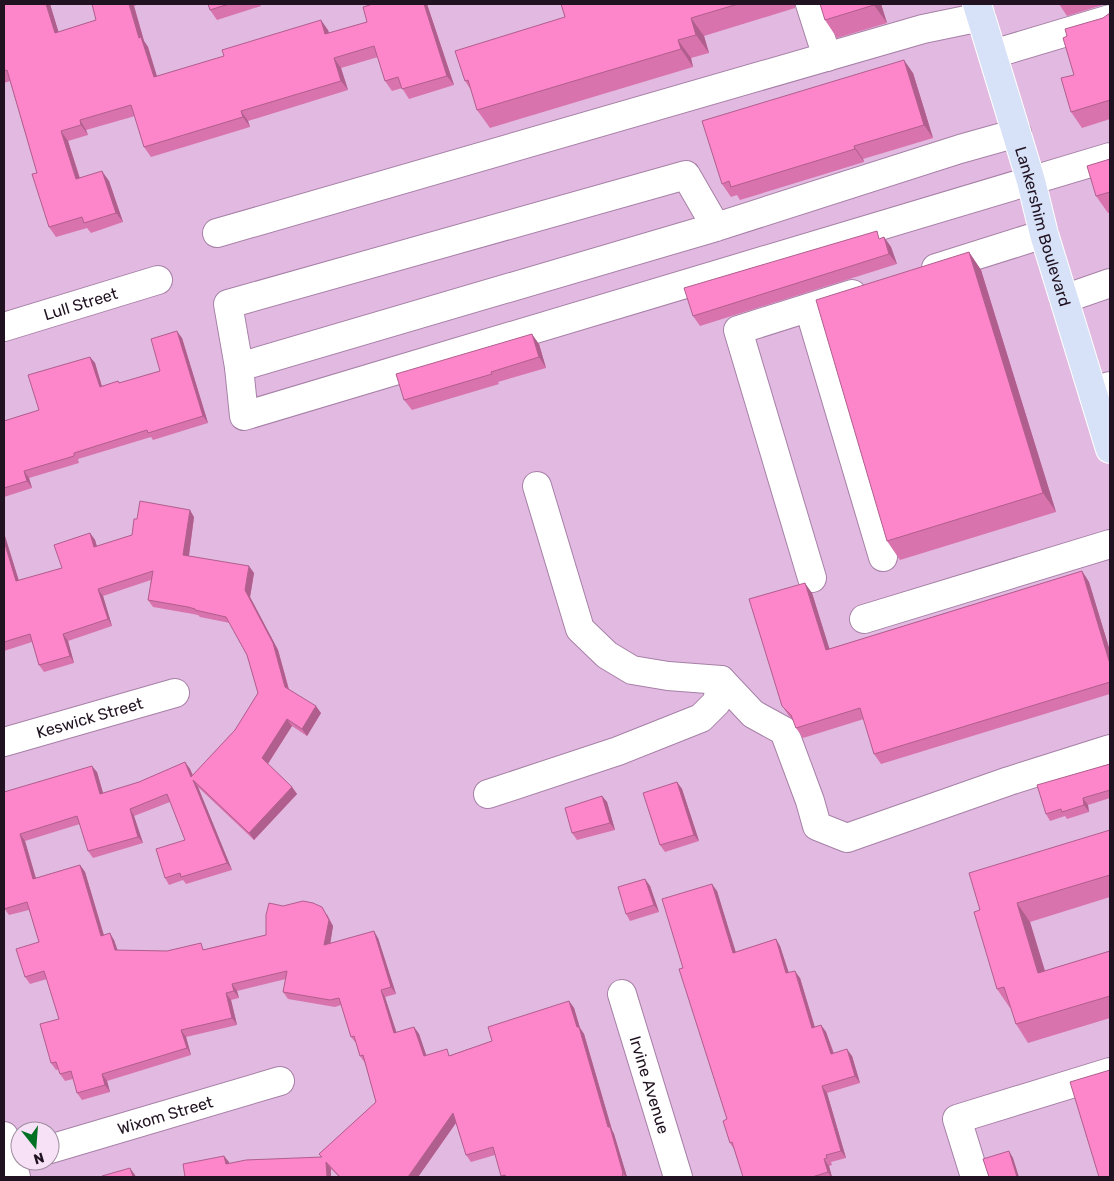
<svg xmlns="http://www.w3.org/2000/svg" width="1114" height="1181" font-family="Rubik,sans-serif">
<rect width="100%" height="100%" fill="#e2b9e1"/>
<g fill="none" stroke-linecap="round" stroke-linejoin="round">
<g stroke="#a680a6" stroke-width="30">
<g id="minor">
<path d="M 810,4 L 827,57"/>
<path d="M 993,54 L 1110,19"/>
<path d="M 716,227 L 686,175 L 228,304 L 239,367 L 716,227 L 960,149 L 1017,133"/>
<path d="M 217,233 L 923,29 L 981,17"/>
<path d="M 936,268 L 1044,234"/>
<path d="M 1064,299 L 1110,283"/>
<path d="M 809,308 L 883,557"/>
<path id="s1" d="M 4,327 L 158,280"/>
<path d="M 239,367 L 244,416 L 1110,157"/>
<path d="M 1093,391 L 1110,386"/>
<path d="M 537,486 L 580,629 L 607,655 L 632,670 L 668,676 L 721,680 L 753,714 L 784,731 L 810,801 L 817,826 L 847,838 L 1009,781 L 1110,749"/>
<path d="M 812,578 L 738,330 L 852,294"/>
<path d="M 864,619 L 1110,544"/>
<path id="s2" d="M 4,742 L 175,693"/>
<path d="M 488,794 L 618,751 L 701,718 L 717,702 L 721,680"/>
<path id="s3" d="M 622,994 L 678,1177"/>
<path d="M 4,1136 L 16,1177"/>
<path id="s4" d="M 50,1149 L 280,1081"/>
<path d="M 975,1177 L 957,1119 L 1110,1072"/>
</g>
</g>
<g stroke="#fff" stroke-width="30">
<g id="major">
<path id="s5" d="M 977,4 L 1031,181 L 1044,234 L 1110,449"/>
</g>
</g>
<use href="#minor" stroke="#fff" stroke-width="28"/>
<use href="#major" stroke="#d7e1f7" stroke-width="28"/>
</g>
<path fill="#d973ad" d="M 4,4 L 50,4 L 58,32 L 96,20 L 92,4 L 140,4 L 134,6 L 144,41 L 148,47 L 157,76 L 328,30 L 329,33 L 367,22 L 427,4 L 454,85 L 409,99 L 402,88 L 392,91 L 385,81 L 378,57 L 341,68 L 348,90 L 248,121 L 250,127 L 151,157 L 144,147 L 135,116 L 86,130 L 88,135 L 68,141 L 80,178 L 109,181 L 123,222 L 91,233 L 87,228 L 56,237 L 49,227 L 37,173 L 10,81 L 4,83 Z
M 208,4 L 260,4 L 261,6 L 217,20 L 210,10 Z
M 561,4 L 795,4 L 795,8 L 704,36 L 709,53 L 691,58 L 693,67 L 490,128 L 477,110 L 471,90 L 465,81 L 565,17 Z
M 820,4 L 881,4 L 887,23 L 837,38 L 825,20 Z
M 1059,4 L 1110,4 L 1106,4 L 1067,16 Z
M 1110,13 L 1110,119 L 1082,128 L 1071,112 L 1074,75 L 1067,36 L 1103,18 Z
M 913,73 L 933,138 L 863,159 L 864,162 L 740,200 L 737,195 L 731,197 L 722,184 Z
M 1110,159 L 1110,213 L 1108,213 L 1096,196 Z
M 884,237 L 891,247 L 897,264 L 700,326 L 693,316 Z
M 969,252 L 981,270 L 1056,512 L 900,560 L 887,541 Z
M 182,338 L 208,423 L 153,440 L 151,437 L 78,459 L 79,463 L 29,478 L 32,488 L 4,497 L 4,421 L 39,410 L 90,357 L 95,363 L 102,386 L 118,381 L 120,383 L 160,371 Z
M 539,344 L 546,368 L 498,382 L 499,384 L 412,410 L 404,400 Z
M 194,517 L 189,556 L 254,573 L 250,597 L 278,650 L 289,689 L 321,713 L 307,736 L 292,726 L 268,764 L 292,787 L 297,794 L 254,840 L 198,787 L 232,870 L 186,884 L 183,880 L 169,885 L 165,878 L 185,840 L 170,802 L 134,816 L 143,843 L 93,858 L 88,851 L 80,824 L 25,841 L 36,878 L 80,865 L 85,872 L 104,935 L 114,940 L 117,950 L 167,951 L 206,949 L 266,935 L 327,914 L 333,926 L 330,943 L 378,938 L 396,994 L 385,997 L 396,1033 L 414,1027 L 419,1034 L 426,1055 L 451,1055 L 492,1041 L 569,1001 L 574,1008 L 580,1028 L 584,1034 L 612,1130 L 614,1134 L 627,1177 L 502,1177 L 495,1155 L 471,1162 L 466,1155 L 456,1123 L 418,1177 L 339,1177 L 331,1169 L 331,1177 L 185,1177 L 224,1156 L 230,1164 L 321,1157 L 319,1154 L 376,1102 L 365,1063 L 360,1056 L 356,1043 L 351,1037 L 341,1005 L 335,1007 L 288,999 L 283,992 L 286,979 L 237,991 L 239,998 L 231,1000 L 237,1025 L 186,1037 L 191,1055 L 107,1081 L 110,1092 L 82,1100 L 77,1093 L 73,1079 L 65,1081 L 60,1074 L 59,1069 L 56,1070 L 51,1063 L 59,1019 L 47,979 L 30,984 L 25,977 L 39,942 L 29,910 L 9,915 L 4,908 L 4,792 L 97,772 L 103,793 L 139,782 L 185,762 L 190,769 L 193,775 L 235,730 L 258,693 L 247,655 L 230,623 L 200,617 L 198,615 L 193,614 L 153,607 L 148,600 L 151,580 L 103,596 L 112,626 L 68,641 L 74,663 L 44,672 L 39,665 L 32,642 L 4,651 L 4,533 L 19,581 L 62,568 L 90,533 L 95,540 L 97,546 L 132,535 L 137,519 Z
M 1082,571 L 1089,582 L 1110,651 L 1110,694 L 881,764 L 874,754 L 864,719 L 803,738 L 796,728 L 793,720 L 789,716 L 782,706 L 812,593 L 829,649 Z
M 1110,764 L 1110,798 L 1088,805 L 1089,812 L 1067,819 L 1065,816 L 1050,821 L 1046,814 Z
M 677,782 L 682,789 L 699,841 L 665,852 L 660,845 Z
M 602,796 L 607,802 L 615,830 L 577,840 L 572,833 Z
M 1110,830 L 1110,897 L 1030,922 L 1045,971 L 1110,951 L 1110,1018 L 1028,1043 L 1016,1024 L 1011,1007 L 1010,1008 L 997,989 L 980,910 Z
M 645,879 L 650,886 L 659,912 L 630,921 L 626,914 Z
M 717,891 L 735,952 L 776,939 L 780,946 L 789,973 L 800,978 L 815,1027 L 821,1025 L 826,1032 L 834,1053 L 852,1056 L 860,1083 L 827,1093 L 846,1158 L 831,1162 L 832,1165 L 829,1166 L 832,1177 L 743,1177 L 734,1149 L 730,1143 L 727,1119 L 683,968 Z"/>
<path fill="#b05e8d" d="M 46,4 L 50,4 L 62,43 L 55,33 Z
M 129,4 L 132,4 L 134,6 L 144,41 L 148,47 L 160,87 L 154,77 L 139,38 Z
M 424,4 L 427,4 L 454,85 L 447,76 Z
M 874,4 L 881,4 L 887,23 L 874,5 Z
M 691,18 L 704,36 L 709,53 L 696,35 Z
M 321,20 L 328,30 L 332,44 L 325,34 Z
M 678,40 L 691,58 L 693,67 L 681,49 Z
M 334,58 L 341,68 L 348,90 L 341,81 Z
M 904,60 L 913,73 L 933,138 L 924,125 Z
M 241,111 L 248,121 L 250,127 L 243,117 Z
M 80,120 L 86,130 L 88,135 L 81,125 Z
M 61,131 L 68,141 L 83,189 L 76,179 Z
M 854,146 L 863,159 L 864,162 L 855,149 Z
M 102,171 L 109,181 L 123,222 L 116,213 Z
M 884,237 L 891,247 L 897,264 L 889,254 Z
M 969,252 L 981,270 L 1056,512 L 1043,493 Z
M 177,331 L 182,338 L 208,423 L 203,416 Z
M 532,334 L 539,344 L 546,368 L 539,357 Z
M 90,357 L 95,363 L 104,394 L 100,387 Z
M 24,471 L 29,478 L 32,488 L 27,481 Z
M 190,510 L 194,517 L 188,562 L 183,555 Z
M 4,533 L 21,588 L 16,581 L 4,541 Z
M 90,533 L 95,540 L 99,554 L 94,547 Z
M 249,566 L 254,573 L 250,597 L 278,650 L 290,694 L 285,687 L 245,590 Z
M 1082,571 L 1089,582 L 1110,651 L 1110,664 Z
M 805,583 L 812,593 L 833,660 L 826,650 Z
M 98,589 L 103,596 L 112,626 L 108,619 Z
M 63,634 L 68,641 L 74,663 L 70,656 Z
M 316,706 L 321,713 L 307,736 L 302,729 Z
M 287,719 L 292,726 L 267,765 L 262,758 Z
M 185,762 L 190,769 L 196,784 L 191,777 Z
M 92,766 L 97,772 L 105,800 L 100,794 Z
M 193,780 L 198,787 L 232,870 L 227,863 Z
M 677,782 L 682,789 L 699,841 L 694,835 Z
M 292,787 L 297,794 L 254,840 L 249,833 Z
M 602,796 L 607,802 L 615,830 L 610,823 Z
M 1083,798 L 1088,805 L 1089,812 L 1084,805 Z
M 130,809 L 134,816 L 143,843 L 138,837 Z
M 20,834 L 25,841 L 38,886 L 33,879 Z
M 80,865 L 85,872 L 106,943 L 101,936 Z
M 645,879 L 650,886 L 659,912 L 654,905 Z
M 712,884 L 717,891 L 738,959 L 733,953 Z
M 1017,903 L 1030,922 L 1051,991 L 1038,973 Z
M 322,907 L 333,926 L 329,952 L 324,945 Z
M 374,931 L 378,938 L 396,994 L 391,987 Z
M 110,933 L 114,940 L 120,957 L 115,950 Z
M 776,939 L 780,946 L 791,980 L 786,973 Z
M 795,971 L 800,978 L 817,1035 L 812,1028 Z
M 232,984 L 237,991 L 239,998 L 234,991 Z
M 381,990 L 385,997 L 399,1040 L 394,1033 Z
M 226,993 L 231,1000 L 237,1025 L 232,1018 Z
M 569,1001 L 574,1008 L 580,1028 L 584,1034 L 612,1130 L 614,1134 L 627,1177 L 626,1177 L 623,1173 L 608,1127 Z
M 821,1025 L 826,1032 L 836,1061 L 831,1054 Z
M 414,1027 L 419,1034 L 429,1063 L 424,1056 Z
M 181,1030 L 186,1037 L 191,1055 L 187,1048 Z
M 847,1049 L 852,1056 L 860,1083 L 855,1076 Z
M 102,1074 L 107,1081 L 110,1092 L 105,1085 Z
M 822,1086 L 827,1093 L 846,1158 L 841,1151 Z
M 453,1113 L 458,1120 L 418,1177 L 408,1177 Z
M 1009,1151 L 1013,1158 L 1019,1177 L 1017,1177 Z
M 224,1156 L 229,1162 L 231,1171 L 226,1164 Z
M 824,1159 L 829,1166 L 832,1177 L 831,1177 L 828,1172 Z
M 326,1162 L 331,1169 L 331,1177 L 327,1177 Z
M 130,1168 L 135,1175 L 136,1177 L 133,1177 Z"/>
<path fill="#fc86c9" stroke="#b05e8d" d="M 4,4 L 46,4 L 55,33 L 96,20 L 92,4 L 129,4 L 139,38 L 141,37 L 154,77 L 224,56 L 222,50 L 321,20 L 325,34 L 367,22 L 363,7 L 373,4 L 424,4 L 447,76 L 402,89 L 398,77 L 385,81 L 374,46 L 334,58 L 341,81 L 241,111 L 243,117 L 144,147 L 131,105 L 80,120 L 81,125 L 61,131 L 76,179 L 102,171 L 116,213 L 84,223 L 82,217 L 49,227 L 32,174 L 37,173 L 7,70 L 4,71 Z
M 208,4 L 229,4 L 210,10 Z
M 561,4 L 738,4 L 691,18 L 696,35 L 678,40 L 681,49 L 477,110 L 468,80 L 465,81 L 455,51 L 565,17 Z
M 820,4 L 874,4 L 874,5 L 825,20 Z
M 1110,13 L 1110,100 L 1071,112 L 1061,78 L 1074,75 L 1063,38 L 1067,36 L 1065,29 L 1103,18 Z
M 904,60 L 924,125 L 854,146 L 855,149 L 731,187 L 729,181 L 722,184 L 702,121 Z
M 1110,159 L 1110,193 L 1110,192 L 1096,196 L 1087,166 Z
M 877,231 L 879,239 L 884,237 L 889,254 L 693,316 L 684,288 Z
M 969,252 L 1043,493 L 887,541 L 816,300 Z
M 177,331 L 203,416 L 148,433 L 147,430 L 74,453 L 74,456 L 24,471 L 27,481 L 4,488 L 4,421 L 39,410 L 28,375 L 90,357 L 100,387 L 118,381 L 119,383 L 160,371 L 151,339 Z
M 532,334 L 539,357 L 491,372 L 492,374 L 404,400 L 396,374 Z
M 140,501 L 190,510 L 183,555 L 249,566 L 245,590 L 273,643 L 285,687 L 316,706 L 302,729 L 287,719 L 262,758 L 292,787 L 249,833 L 193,780 L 227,863 L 181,877 L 180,873 L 165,878 L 156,849 L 185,840 L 167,794 L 130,809 L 138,837 L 88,851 L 77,816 L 20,834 L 33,879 L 80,865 L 101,936 L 110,933 L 115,950 L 167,951 L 201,943 L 203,950 L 266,935 L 266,915 L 269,903 L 283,906 L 303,901 L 313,903 L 322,907 L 329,920 L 324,945 L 374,931 L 391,987 L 381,990 L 394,1033 L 414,1027 L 424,1056 L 447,1049 L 449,1056 L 492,1041 L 488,1027 L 569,1001 L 577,1027 L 579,1027 L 608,1127 L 610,1127 L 623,1173 L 622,1174 L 623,1177 L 506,1177 L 505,1175 L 501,1176 L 493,1147 L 466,1155 L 453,1113 L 408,1177 L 340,1177 L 326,1162 L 327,1177 L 185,1177 L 183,1164 L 224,1156 L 226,1164 L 246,1160 L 322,1157 L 319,1154 L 376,1102 L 363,1055 L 360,1056 L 354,1036 L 351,1037 L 339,998 L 330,1000 L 283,992 L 287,971 L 232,984 L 234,991 L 226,993 L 232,1018 L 181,1030 L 187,1048 L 102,1074 L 105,1085 L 77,1093 L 71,1071 L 60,1074 L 56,1062 L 51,1063 L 40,1024 L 59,1019 L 44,971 L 25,977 L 16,949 L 39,942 L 27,902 L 4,909 L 4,792 L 92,766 L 100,794 L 139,782 L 185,762 L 191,777 L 235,730 L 258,693 L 247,655 L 226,617 L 195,610 L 195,609 L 188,607 L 148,600 L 153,571 L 98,589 L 108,619 L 63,634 L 70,656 L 39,665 L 30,634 L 4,642 L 4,541 L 16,581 L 62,568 L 54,545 L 90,533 L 94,547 L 132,535 L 134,519 L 137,519 Z
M 1082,571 L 1110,664 L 1110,682 L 874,754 L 860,708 L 796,728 L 791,715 L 782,706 L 749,599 L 805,583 L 826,650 Z
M 1110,764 L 1110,790 L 1083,798 L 1084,805 L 1062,812 L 1061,809 L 1046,814 L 1037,785 Z
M 677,782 L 694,835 L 660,845 L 643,793 Z
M 602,796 L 610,823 L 572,833 L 565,808 Z
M 1110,830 L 1110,875 L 1017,903 L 1038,973 L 1110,951 L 1110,996 L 1016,1024 L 1004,987 L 997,989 L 974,912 L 980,910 L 969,873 Z
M 645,879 L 654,905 L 626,914 L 618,887 Z
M 712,884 L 733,953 L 776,939 L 786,973 L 795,971 L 812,1028 L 821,1025 L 831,1054 L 847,1049 L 855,1076 L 822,1086 L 841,1151 L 826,1155 L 827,1158 L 824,1159 L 828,1172 L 812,1177 L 743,1177 L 732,1142 L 730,1143 L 723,1121 L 727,1119 L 679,969 L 683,968 L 662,899 Z
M 1110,1070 L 1110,1177 L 1099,1177 L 1070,1082 Z
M 1009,1151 L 1017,1177 L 989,1177 L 983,1159 Z
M 130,1168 L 133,1177 L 103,1177 L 102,1176 Z"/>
<g text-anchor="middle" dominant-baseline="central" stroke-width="5" stroke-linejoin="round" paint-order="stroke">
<g font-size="16" fill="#201220" stroke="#f6e1f6">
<text stroke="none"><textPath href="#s5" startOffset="232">Lankershim Boulevard</textPath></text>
<text stroke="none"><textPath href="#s1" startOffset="80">Lull Street</textPath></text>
<text stroke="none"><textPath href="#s2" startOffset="89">Keswick Street</textPath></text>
<text stroke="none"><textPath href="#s3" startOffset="95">Irvine Avenue</textPath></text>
<text stroke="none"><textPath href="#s4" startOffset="120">Wixom Street</textPath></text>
</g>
</g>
<rect width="1114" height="1181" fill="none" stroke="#201220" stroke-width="10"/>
<g transform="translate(35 1146) rotate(163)"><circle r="24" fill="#f6e1f6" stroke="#a08ea0"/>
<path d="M0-4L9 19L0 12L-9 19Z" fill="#007123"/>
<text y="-8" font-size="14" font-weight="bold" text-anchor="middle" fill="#201220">N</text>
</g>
</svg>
